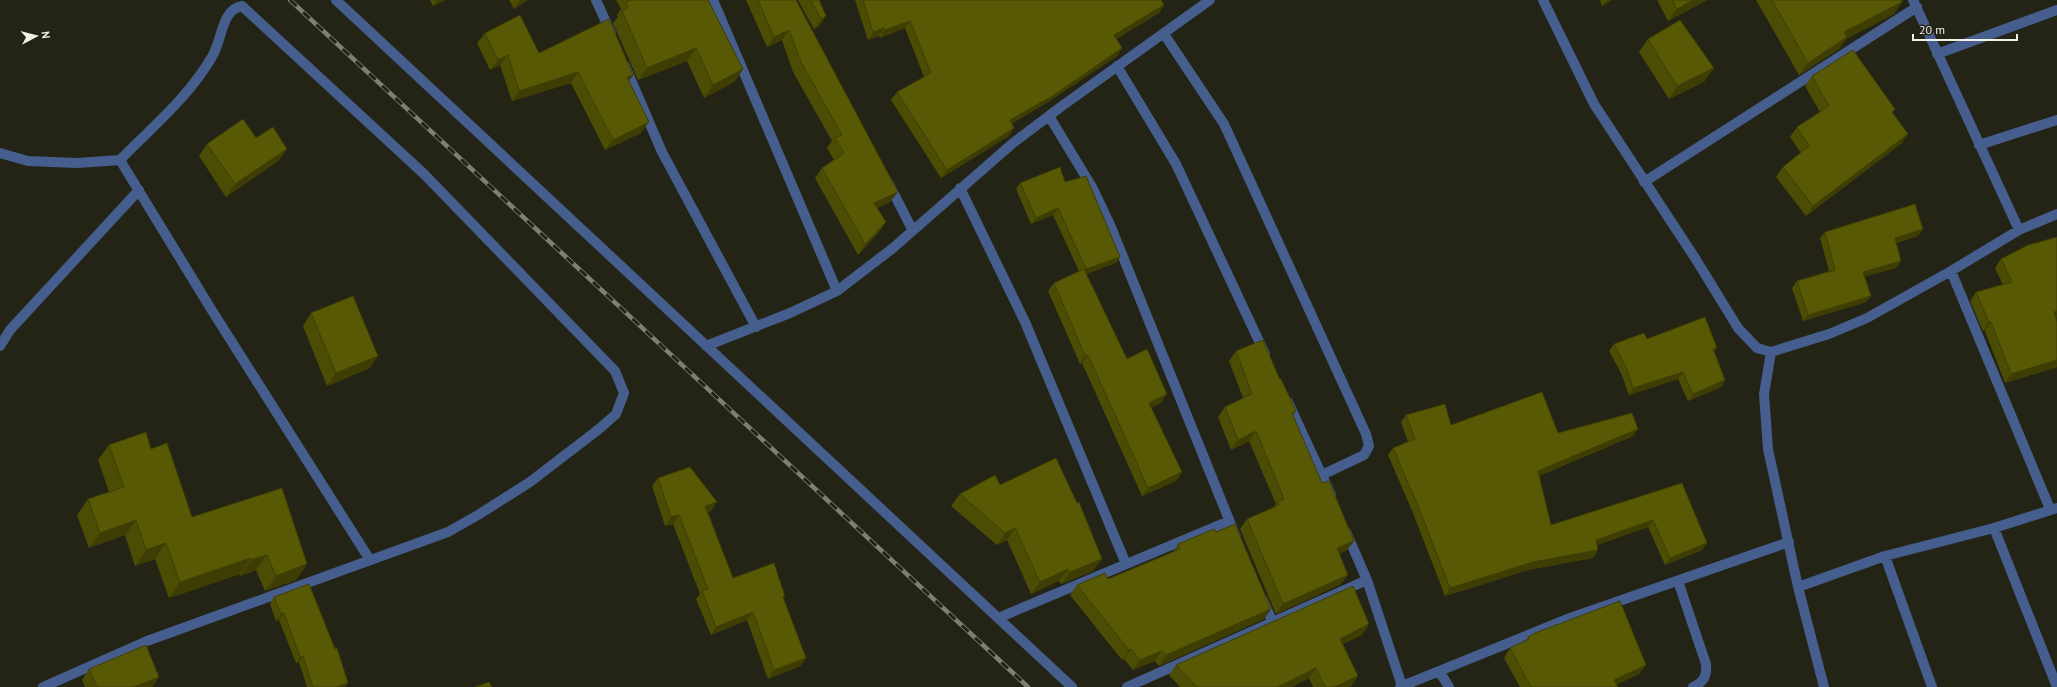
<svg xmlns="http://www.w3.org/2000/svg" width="2057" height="687" font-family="'PT Sans',sans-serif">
<rect width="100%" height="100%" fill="#232316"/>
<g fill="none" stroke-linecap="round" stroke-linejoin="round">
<path stroke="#455e8d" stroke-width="10" d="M 336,0 L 1072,687
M 596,0 L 611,33
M 713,0 L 837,291
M 1543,0 L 1594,104 L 1695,258 L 1738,328 L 1757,348 L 1771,352 L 1829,334 L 1867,318 L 1951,271 L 2019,230 L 2057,214
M 1913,0 L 2019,230
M 1164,34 L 1224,124 L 1366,434 L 1369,446 L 1364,455 L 1322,475
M 1937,54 L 2057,10
M 625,66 L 662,152 L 756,327
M 1117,66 L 1176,164 L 1265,354
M 1049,116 L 1092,187 L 1111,227 L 1236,537
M 1979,145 L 2057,120
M 0,153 L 28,161 L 77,163 L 120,160 C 152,127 190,96 213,55 C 222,39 222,9 242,6 L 424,174 L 615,371 L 624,393 L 616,414 L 599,429 L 530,482 L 478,515 L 448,532 L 147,641 L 43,687
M 120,160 L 211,309 L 370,560
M 1644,182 L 1917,7
M 889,184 L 912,229
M 960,188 L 1025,322 L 1126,564
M 1951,271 L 2050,509
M 0,346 L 10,330 L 139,190
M 706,346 L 790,313 L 837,291 L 893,248 L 1013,143 L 1062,106 L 1210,0
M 1771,352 L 1764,394 L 1768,449 L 1798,587 L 1824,687
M 1288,402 L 1331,495
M 1994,528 L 2057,687
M 1346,532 L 1367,580 L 1402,686
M 1885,556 L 1932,687
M 1678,581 L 1706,664 C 1707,676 1704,682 1693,687
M 1798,587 L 1885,556 L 1994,528 L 2057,508
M 1263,600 L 1272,621
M 998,618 L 1229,521
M 1439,671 L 1449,687
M 1127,687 L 1367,580
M 1400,687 L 1570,618 L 1789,542"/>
<g stroke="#7f8075" stroke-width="4.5">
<path id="rail" d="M 290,0 L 1028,687"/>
</g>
<use href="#rail" stroke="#232316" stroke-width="3" stroke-dasharray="9" stroke-linecap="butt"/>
</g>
<path fill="#4c4d04" d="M 430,0 L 445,0 L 433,6 Z
M 509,0 L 528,0 L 514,9 Z
M 616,0 L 708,0 L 743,69 L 734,82 L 704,98 L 687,61 L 638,80 L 613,23 L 618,17 L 617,15 L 621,9 Z
M 746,0 L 796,0 L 890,202 L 877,208 L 886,222 L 879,232 L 858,255 L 815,178 L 822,168 L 834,160 L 827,148 L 832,141 L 793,72 L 782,40 L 767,47 Z
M 798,0 L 819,0 L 826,16 L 819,26 L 814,29 Z
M 855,0 L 1161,0 L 1164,5 L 1159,13 L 1116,39 L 1122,48 L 1117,56 L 1048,102 L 1012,123 L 1009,136 L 941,178 L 891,100 L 897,92 L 924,77 L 905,28 L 880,38 L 879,36 L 868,40 Z
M 1600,0 L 1612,0 L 1602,6 Z
M 1657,0 L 1707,0 L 1668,21 Z
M 1756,0 L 1902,0 L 1894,14 L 1846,39 L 1839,49 L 1799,75 Z
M 485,33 L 539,53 L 633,75 L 629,81 L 641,133 L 605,150 L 571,83 L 512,101 L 500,65 L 490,70 L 477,43 Z
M 1648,39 L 1705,81 L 1669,99 L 1639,52 Z
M 1812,76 L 1892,113 L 1902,143 L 1806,216 L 1776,177 L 1783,167 L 1801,153 L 1790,137 L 1797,127 L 1820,112 L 1805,86 Z
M 256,138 L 287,149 L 278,161 L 226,197 L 199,156 L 207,144 Z
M 1065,182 L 1120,257 L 1116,263 L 1086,274 L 1127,359 L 1161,403 L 1151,407 L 1182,472 L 1176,481 L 1142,496 L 1082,363 L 1080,364 L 1048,291 L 1054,283 L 1079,271 L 1053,215 L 1031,224 L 1016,189 L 1020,183 Z
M 1923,229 L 1918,236 L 1896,243 L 1896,268 L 1865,276 L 1866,302 L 1803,321 L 1792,288 L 1797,281 L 1829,271 L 1820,238 L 1825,232 Z
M 2057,237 L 2057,318 L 2056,318 L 2057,322 L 2057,367 L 2005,383 L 1985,331 L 1983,331 L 1970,301 L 1976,292 L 2003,285 L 1995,268 L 2001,259 Z
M 311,313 L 370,368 L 327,386 L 303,326 Z
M 1647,339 L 1717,348 L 1714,351 L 1725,380 L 1721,387 L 1688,401 L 1678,379 L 1629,395 L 1621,373 L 1609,351 L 1614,344 Z
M 1236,351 L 1280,380 L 1296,411 L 1293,416 L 1347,550 L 1339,554 L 1341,584 L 1276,614 L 1240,529 L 1247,519 L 1273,508 L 1276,504 L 1249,441 L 1231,450 L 1218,417 L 1225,407 L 1243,398 L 1229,361 Z
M 1406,415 L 1451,425 L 1558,433 L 1638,429 L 1633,436 L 1539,476 L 1551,525 L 1682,483 L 1707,543 L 1702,550 L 1665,565 L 1648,527 L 1597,545 L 1598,550 L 1593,558 L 1528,570 L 1445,596 L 1413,513 L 1388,455 L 1393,448 L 1408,442 L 1401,422 Z
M 109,445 L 151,449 L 192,517 L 307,564 L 296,580 L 265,591 L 256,570 L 240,576 L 240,574 L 169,598 L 155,559 L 135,566 L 125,535 L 89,548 L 77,515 L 88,499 L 109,492 L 98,460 Z
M 658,478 L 711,511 L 708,512 L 733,578 L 783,598 L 806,658 L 800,666 L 768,679 L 747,620 L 711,635 L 696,599 L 700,594 L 673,524 L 665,526 L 652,486 Z
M 1000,485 L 1093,571 L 1061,584 L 1059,581 L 1031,594 L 1007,540 L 997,545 L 951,506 L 960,494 Z
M 1216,532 L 1271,609 L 1264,619 L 1159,666 L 1155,661 L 1133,670 L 1124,659 L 1122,660 L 1070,595 L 1077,585 L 1108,579 L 1173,552 L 1178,544 Z
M 274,597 L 335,649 L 348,683 L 345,687 L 307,687 L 299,662 L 296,663 L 279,620 L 276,621 L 270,604 Z
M 1369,624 L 1362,635 L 1343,644 L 1358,676 L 1351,686 L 1349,687 L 1313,687 L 1309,678 L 1292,687 L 1180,687 L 1169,675 L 1176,665 Z
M 1528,637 L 1646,665 L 1639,674 L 1616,685 L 1618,687 L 1520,687 L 1504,658 L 1510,648 L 1525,641 Z
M 89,669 L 159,677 L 152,687 L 85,687 L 82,680 Z"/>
<path fill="#3e3e04" d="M 437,0 L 445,0 L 433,6 Z
M 520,0 L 528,0 L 514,9 Z
M 1607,0 L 1612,0 L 1602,6 Z
M 1693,0 L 1707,0 L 1668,21 L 1677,9 Z
M 1902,2 L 1894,14 L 1846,39 L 1839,49 L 1799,75 L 1808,63 L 1844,32 Z
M 1164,5 L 1159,13 L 1108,43 L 1114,35 Z
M 826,16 L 819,26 L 814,29 L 821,19 Z
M 910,21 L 905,28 L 880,38 L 885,30 Z
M 884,28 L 879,36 L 868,40 L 873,32 Z
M 789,30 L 782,40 L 767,47 L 774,37 Z
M 696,48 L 687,61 L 638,80 L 647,68 Z
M 1122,48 L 1117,56 L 1048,102 L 1005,128 L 1010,120 Z
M 508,55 L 500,65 L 490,70 L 498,60 Z
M 1714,68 L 1705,81 L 1669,99 L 1677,86 Z
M 743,69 L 734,82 L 704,98 L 713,85 Z
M 578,72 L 571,83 L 512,101 L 519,91 Z
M 633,75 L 626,85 L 627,77 Z
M 649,122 L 641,133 L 605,150 L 613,140 Z
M 1014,128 L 1009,136 L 941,178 L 947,170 Z
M 1908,134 L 1902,143 L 1806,216 L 1813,206 Z
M 287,149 L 278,161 L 226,197 L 235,184 Z
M 898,192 L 890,202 L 867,213 L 874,203 Z
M 1058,208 L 1053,215 L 1031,224 L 1036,218 Z
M 886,222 L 879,232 L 858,255 L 865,244 Z
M 1923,229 L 1918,236 L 1890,244 L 1895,238 Z
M 1120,257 L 1116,263 L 1081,276 L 1086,269 Z
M 1901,261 L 1896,268 L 1859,278 L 1863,272 Z
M 1871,296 L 1866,302 L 1803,321 L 1808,315 Z
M 2057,311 L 2057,318 L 2048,320 L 2054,312 Z
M 1989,322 L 1991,322 L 1985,331 L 1983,331 Z
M 1088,355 L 1082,363 L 1080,364 L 1085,356 Z
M 378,356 L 370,368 L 327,386 L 336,373 Z
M 2057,360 L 2057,367 L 2005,383 L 2011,374 Z
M 1683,372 L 1678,379 L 1629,395 L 1633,388 Z
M 1725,380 L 1721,387 L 1688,401 L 1693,394 Z
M 1167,394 L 1161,403 L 1143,411 L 1149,403 Z
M 1638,429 L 1633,436 L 1533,478 L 1538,471 Z
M 1256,431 L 1249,441 L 1231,450 L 1238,440 Z
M 1182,472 L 1176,481 L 1142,496 L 1148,488 Z
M 717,502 L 711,511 L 699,515 L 705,506 Z
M 679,515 L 673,524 L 665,526 L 671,517 Z
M 136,520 L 125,535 L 89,548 L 100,533 Z
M 1653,520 L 1648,527 L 1591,547 L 1596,540 Z
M 1015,528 L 1007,540 L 997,545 L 1005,533 Z
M 1354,541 L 1347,550 L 1330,558 L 1337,548 Z
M 166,543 L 155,559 L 135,566 L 146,550 Z
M 1707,543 L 1702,550 L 1665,565 L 1670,558 Z
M 1598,550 L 1593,558 L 1528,570 L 1445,596 L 1450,588 L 1533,562 Z
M 267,555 L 256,570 L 240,576 L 251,560 Z
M 251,558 L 240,574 L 169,598 L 180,582 Z
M 1102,559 L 1093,571 L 1061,584 L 1070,572 Z
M 307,564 L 296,580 L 265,591 L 276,576 Z
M 1068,569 L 1059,581 L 1031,594 L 1040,582 Z
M 1348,575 L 1341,584 L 1276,614 L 1283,604 Z
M 1271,609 L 1264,619 L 1159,666 L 1166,655 Z
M 753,612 L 747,620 L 711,635 L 716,627 Z
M 284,613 L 279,620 L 276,621 L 281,614 Z
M 1369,624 L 1362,635 L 1333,649 L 1340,639 Z
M 1131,649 L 1124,659 L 1122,660 L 1129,650 Z
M 1162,651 L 1155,661 L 1133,670 L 1140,660 Z
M 303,656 L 299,662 L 296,663 L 300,657 Z
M 806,658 L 800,666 L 768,679 L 774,670 Z
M 1646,665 L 1639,674 L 1611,687 L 1614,680 Z
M 1316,668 L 1309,678 L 1292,687 L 1278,687 Z
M 1358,676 L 1351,686 L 1349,687 L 1334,687 Z
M 159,677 L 152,687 L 134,687 Z
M 348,683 L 345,687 L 336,687 Z"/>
<path fill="#585905" stroke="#3e3e04" d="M 632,0 L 708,0 L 743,69 L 713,85 L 696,48 L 647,68 L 622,11 L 628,8 L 626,2 Z
M 758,0 L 796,0 L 898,192 L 874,203 L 886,222 L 865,244 L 822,168 L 844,153 L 835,138 L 842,135 L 801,62 L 789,30 L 774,37 Z
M 811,0 L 819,0 L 826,16 L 821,19 Z
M 863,0 L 1161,0 L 1164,5 L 1114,35 L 1122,48 L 1054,95 L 1010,120 L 1014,128 L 947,170 L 897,92 L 931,73 L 910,21 L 885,30 L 884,28 L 873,32 Z
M 1672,0 L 1693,0 L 1677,9 Z
M 1772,0 L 1902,0 L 1902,2 L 1844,32 L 1847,37 L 1808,63 Z
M 520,15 L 539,53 L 609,19 L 633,75 L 627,77 L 649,122 L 613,140 L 578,72 L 519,91 L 508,55 L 498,60 L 485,33 Z
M 1680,20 L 1714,68 L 1677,86 L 1648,39 Z
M 1853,50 L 1895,109 L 1892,112 L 1908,134 L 1813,206 L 1783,167 L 1809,146 L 1797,127 L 1829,106 L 1812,76 Z
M 243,119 L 256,138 L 273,127 L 287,149 L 235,184 L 207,144 Z
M 1060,167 L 1065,182 L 1086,176 L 1120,257 L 1086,269 L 1058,208 L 1036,218 L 1020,183 Z
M 1915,204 L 1923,229 L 1895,238 L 1901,261 L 1863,272 L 1871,296 L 1808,315 L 1797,281 L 1835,270 L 1825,232 Z
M 2057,237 L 2057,311 L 2054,312 L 2057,322 L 2057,360 L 2011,374 L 1991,322 L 1989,322 L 1976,292 L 2012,282 L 2001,259 L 2028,245 Z
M 1084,269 L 1127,359 L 1147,349 L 1167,394 L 1149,403 L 1182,472 L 1148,488 L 1088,355 L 1085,356 L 1054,283 Z
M 353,296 L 378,356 L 336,373 L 311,313 Z
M 1705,317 L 1717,348 L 1713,349 L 1725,380 L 1693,394 L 1683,372 L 1633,388 L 1626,367 L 1614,344 L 1644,333 L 1647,339 Z
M 1263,340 L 1280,380 L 1281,379 L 1296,411 L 1292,413 L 1322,483 L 1329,481 L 1354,541 L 1337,548 L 1348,575 L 1283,604 L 1247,519 L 1279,505 L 1277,502 L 1284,499 L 1256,431 L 1238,440 L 1225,407 L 1252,394 L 1236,351 Z
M 1542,392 L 1558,433 L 1632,413 L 1638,429 L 1538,471 L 1551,525 L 1682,483 L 1707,543 L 1670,558 L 1653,520 L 1596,540 L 1598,550 L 1533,562 L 1450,588 L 1418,506 L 1393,448 L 1415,439 L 1406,415 L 1445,404 L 1451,425 Z
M 146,432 L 151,449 L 167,443 L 192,517 L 282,488 L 307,564 L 276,576 L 267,555 L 251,560 L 251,558 L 180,582 L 166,543 L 146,550 L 136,520 L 100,533 L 88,499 L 124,487 L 109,445 Z
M 1056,458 L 1077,503 L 1079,502 L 1102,559 L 1070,572 L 1068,569 L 1040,582 L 1015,528 L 1005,533 L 960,494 L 995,475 L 1000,485 Z
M 690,467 L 717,502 L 705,506 L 733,578 L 774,563 L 785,596 L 783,597 L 806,658 L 774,670 L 753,612 L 716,627 L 702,591 L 708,589 L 679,515 L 671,517 L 658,478 Z
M 1235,524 L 1271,609 L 1166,655 L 1162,651 L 1140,660 L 1131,649 L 1129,650 L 1077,585 L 1105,573 L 1108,579 L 1180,549 L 1178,544 L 1214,529 L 1216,532 Z
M 309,584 L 335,649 L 337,648 L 348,683 L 336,687 L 313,687 L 303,656 L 300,657 L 284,613 L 281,614 L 274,597 Z
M 1353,586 L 1369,624 L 1340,639 L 1358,676 L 1334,687 L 1325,687 L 1316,668 L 1278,687 L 1197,687 L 1176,665 Z
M 1620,601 L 1646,665 L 1614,680 L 1618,687 L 1531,687 L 1510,648 L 1529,639 L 1528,637 L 1535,633 Z
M 146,645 L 159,677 L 134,687 L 97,687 L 89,669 Z
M 489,682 L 492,687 L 475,687 Z"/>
<g transform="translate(36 36) rotate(83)" stroke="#232316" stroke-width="3" paint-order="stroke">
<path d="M0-3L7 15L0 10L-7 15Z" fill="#f0f1e9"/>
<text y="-6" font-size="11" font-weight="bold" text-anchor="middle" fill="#f0f1e9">N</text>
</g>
<path d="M1913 34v6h104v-6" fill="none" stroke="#f0f1e9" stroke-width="2"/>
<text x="1919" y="34" font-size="12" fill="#f0f1e9" stroke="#232316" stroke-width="3" paint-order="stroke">20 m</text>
</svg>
